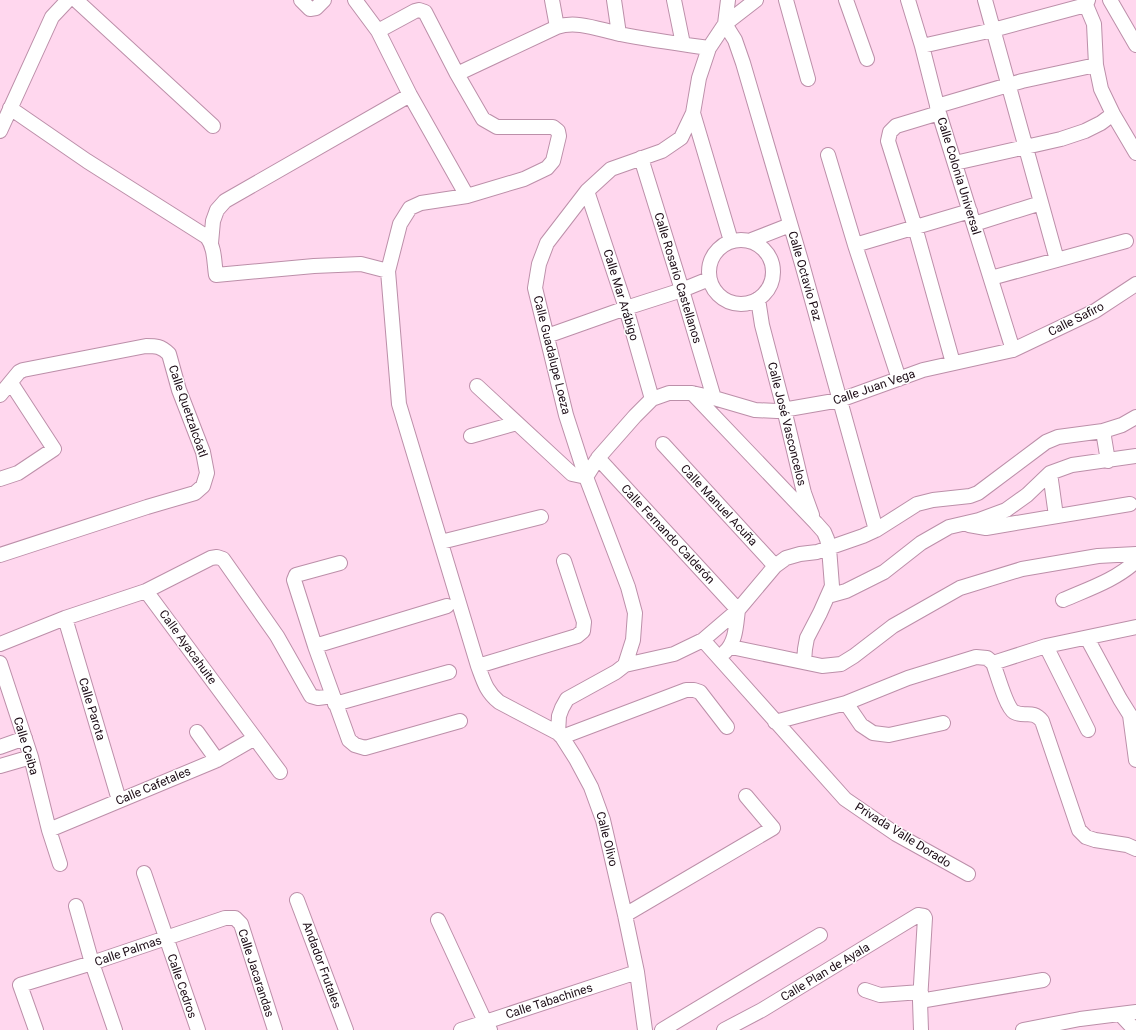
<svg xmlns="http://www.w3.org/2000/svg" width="1136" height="1030" font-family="Roboto,sans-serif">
<rect width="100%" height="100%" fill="#ffd7ee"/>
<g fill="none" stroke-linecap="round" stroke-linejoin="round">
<g stroke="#bc8fa9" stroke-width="16">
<path id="minor" d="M 76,0 L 213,126
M 301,0 L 310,9 L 316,8 L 324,0
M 355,0 L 378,31 L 410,95 L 467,196
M 552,0 L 557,27
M 614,0 L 619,34
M 674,0 L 683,44
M 786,0 L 808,79
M 846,0 L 867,59
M 908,0 L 922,46 L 939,113 L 1013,350
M 985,0 L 1057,260
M 1088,0 L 1086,5 L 1094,24 L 1096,65 L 1101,89 L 1113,114 L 1136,153
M 1110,0 L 1136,45
M 725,24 L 735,40 L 743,63 L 802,264 L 876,530
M 725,24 L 728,0
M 378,31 L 415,11 L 419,10 L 425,12 L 457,74 L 483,119 L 497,127 L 553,127 L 558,131 L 559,136 L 553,161 L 547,168 L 524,179 L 467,196 L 421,203 L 410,208 L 400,224 L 388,271 L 399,404 L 478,666 C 484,682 486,691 499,702 L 558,733 L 562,737 L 576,759 L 591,787 L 603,820 L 625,915 L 637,972 L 645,1030
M 922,46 L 993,30 L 1086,5
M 457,74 L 557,27 C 577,20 600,30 620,34 C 650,40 680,44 709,48
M 937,106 L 1022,81 L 1096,65
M 10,108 L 87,161 L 207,237 C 215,248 214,262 216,275 L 314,266 L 361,264 L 388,271
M 693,113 L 731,241
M 939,113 L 896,126 L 890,132 L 888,141 L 915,227 L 953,363
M 0,131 L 52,17 L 68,0
M 828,155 L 855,245 L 899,379
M 641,158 L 682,290 L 714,398
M 955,163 L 1061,139 L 1085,131 L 1101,123 L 1113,114
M 587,191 L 626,308 L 652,399
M 974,224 L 1041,203
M709 272a32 32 0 1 1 64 0a32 32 0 1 1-64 0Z
M 749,241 L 790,225
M 211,243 L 213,221 L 217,210 L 225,201 L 410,95
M 855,245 L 970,211
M 991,278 L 1126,241
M 758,299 L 762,325 L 784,409 L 804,493 L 812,515
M 547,336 L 626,308 L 682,290 L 709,279
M 477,386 L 572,474 L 586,477 L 566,415 L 535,288 L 539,264 L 547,243 L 587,191 L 611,169 L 662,151 L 681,138 L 693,113 L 699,78 L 709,48 L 725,24 L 756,0
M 692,393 L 816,523 L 824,532 L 827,539 L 829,548 L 832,586 L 820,613 L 807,638 L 805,649 L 804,662
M 0,395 L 19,372 L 23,370 L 146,346 C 156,346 161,346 169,354 L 179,390 L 203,452 L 207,473 L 203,486 L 195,493 L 147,507 L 0,555
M 1103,431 L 1108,461
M 471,436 L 517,423
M 663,444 L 775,566
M 598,458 L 738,610 C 736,625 736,642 725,652
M 1050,473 L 1056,516
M 0,479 L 18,473 L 54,449 L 11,383
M 969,525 L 986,528 L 1130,504
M 441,542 L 541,517
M 340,563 L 296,575 L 294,580 L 315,646 L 349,740 L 355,745 L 365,748 L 460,721
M 146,591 L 280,772
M 828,596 L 846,591 L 884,572 L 921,543 L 949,527 L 979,520 L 1006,510 L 1027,495 L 1050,473 L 1072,465 L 1136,456
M 1063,600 C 1088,589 1116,580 1136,561
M 65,618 L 119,800
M 1087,638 L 1120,699 L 1130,715 L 1136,721
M 703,640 L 845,799 L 896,834 L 968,874
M 0,644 L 65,618 L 146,591 L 211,558 L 217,557 L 223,559 L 277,636 L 311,696 L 318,698 L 333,696
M 315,646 L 447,606
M 1046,646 L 1088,730
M 731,647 L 822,666 L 841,664 L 854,656 L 893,626 L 960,588 L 1022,569 L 1098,556 L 1136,554
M 0,663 L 31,757 L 49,830 L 60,864
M 993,663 C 997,673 1006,707 1014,712 C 1025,718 1032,709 1042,721 L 1079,830 L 1086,837 L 1095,840 L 1127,845 L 1136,849
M 625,665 L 633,640 L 635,613 L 628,587 L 586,477 L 598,458 L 635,416 L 652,399 L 669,393 L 692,393 L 714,398 L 755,410 L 777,411 L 840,400 L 923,370 L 1013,350 L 1095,311 L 1136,284
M 478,666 L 577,636 L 583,631 L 584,622 L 564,561
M 846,703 L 861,725 L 873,733 L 889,735 L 943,723
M 335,704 L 449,672
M 1130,715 L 1136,760
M 775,722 L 846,703 L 908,678 L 976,657 L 987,658 L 993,663 L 1046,646 L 1136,627
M 197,732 L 217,760
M 558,733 L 559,716 L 562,708 L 567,699 L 616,672 L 625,665 L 674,654 L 703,640 L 738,610 L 775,566 L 786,558 L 800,554 L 817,552 L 863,536 L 876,530 L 917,504 L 933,500 L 970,496 L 978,493 L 1046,442 L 1058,437 L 1103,431 L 1122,425 L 1136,417
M 562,737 L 686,690 L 694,690 L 700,692 L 727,727
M 0,747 L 25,738
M 0,766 L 31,757
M 49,830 L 217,760 L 255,738
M 144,873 L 198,1030
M 297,900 L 346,1030
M 76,906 L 92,963 L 115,1030
M 625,915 L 773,828 L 746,796
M 438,920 L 482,1015 L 490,1030
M 865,990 L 880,995 L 921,992
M 920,1001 L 1043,980
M 1120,1014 L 1135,1030
M 36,1030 L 20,985 L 92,963 L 225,918 L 235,918 L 241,924 L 275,1030
M 461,1030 L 637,972
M 662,1030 L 820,935
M 724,1030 L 762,1010 L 918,915 L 924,916 L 925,918 L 920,1001 L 921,1030
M 1023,1030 L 1080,1019 L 1136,1012"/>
</g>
<use href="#minor" stroke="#fff" stroke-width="14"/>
</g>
<g text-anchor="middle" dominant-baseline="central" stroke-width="3" stroke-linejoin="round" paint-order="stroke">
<g font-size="12" fill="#1c0c16" stroke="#fff">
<text transform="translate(959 176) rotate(73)">Calle Colonia Universal</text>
<text transform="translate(805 276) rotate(74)">Calle Octavio Paz</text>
<text transform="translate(678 278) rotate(73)">Calle Rosario Castellanos</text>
<text transform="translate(621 295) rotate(73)">Calle Mar Arábigo</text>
<text transform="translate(1076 319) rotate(-27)">Calle Safiro</text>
<text transform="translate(552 355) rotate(76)">Calle Guadalupe Loeza</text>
<text transform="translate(874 387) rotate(-19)">Calle Juan Vega</text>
<text transform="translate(188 411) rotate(71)">Calle Quetzalcóatl</text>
<text transform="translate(787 424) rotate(76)">Calle José Vasconcelos</text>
<text transform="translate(719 505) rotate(47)">Calle Manuel Acuña</text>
<text transform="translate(668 534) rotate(47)">Calle Fernando Calderón</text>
<text transform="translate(188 647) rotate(54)">Calle Ayacahuite</text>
<text transform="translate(92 709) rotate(73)">Calle Parota</text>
<text transform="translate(26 746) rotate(73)">Calle Ceiba</text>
<text transform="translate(153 786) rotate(-23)">Calle Cafetales</text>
<text transform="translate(903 835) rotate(32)">Privada Valle Dorado</text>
<text transform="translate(607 839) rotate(76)">Calle Olivo</text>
<text transform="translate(128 951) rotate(-19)">Calle Palmas</text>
<text transform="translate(322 965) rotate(70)">Andador Frutales</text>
<text transform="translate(825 972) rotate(-31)">Calle Plan de Ayala</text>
<text transform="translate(256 973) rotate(72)">Calle Jacarandas</text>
<text transform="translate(182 986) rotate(71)">Calle Cedros</text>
<text transform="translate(549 1001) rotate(-18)">Calle Tabachines</text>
</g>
</g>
</svg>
